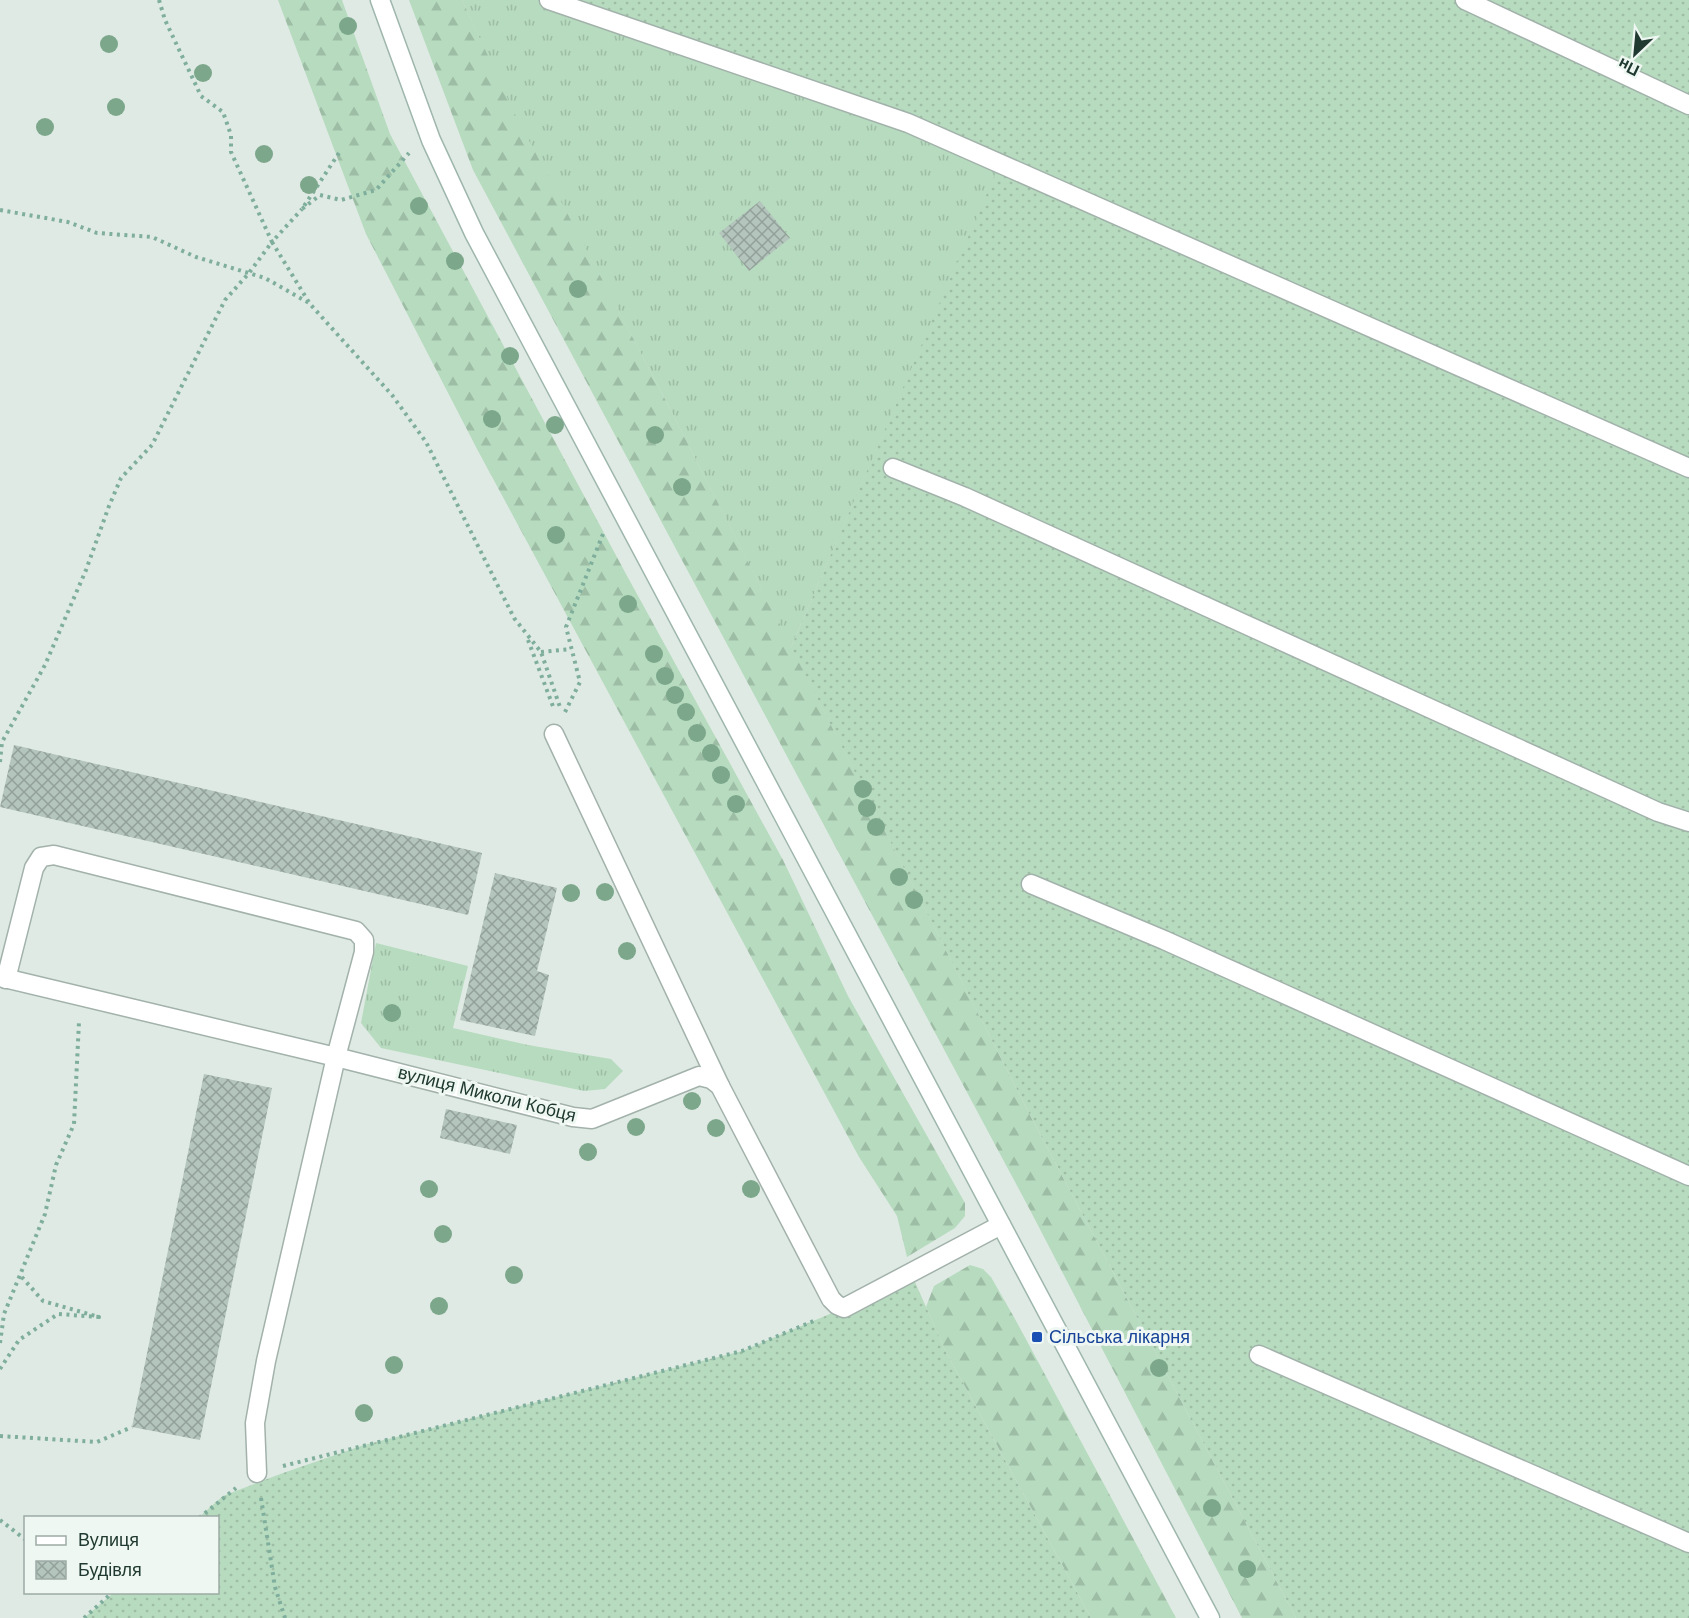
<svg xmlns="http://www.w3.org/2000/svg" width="1689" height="1618" font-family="Arial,sans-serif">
<defs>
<pattern id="grass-tufts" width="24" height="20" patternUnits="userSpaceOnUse" patternTransform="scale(1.5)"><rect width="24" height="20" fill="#b7dbbf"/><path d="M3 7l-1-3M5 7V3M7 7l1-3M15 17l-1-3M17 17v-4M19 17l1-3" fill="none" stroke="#9dbda5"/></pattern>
<pattern id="forest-firs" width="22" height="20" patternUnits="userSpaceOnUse" patternTransform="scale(1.5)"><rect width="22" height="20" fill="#b7dbbf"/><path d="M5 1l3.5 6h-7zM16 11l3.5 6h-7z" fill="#9dbda5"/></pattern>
<pattern id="garden-dots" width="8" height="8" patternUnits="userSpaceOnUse" patternTransform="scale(1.5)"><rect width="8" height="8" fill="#b7dbbf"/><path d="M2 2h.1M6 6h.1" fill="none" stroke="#9dbda5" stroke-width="1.8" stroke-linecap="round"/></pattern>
<pattern id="building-cross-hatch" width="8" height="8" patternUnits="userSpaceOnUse" patternTransform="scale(1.5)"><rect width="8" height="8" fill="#b4c5bd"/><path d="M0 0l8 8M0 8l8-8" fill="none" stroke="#92a19a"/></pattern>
</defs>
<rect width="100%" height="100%" fill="#dfeae4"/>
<path fill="url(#grass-tufts)" d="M 462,0 L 548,0 L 745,62 L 998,170 L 791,647 L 665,399 L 514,114 Z
M 376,943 L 468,966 L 453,1028 L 528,1045 L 611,1059 L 623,1071 L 605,1089 L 584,1091 L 381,1048 L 361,1023 Z"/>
<path fill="url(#forest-firs)" d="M 278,0 L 342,0 L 390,134 L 626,574 L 783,860 L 848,996 L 965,1203 L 965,1216 L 955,1228 L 907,1257 L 897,1216 L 859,1157 L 477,449 L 366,234 Z
M 409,0 L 462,0 L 515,114 L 665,399 L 1030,1115 L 1296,1618 L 1242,1618 L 1030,1210 L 473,170 Z
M 970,1265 L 983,1269 L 991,1277 L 1015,1319 L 1176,1618 L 1091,1618 L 945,1350 L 926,1307 L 934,1286 Z"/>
<path fill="url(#garden-dots)" d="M 548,0 L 1689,0 L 1689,1618 L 1296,1618 L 1030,1115 L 791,647 L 997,170 L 745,62 Z
M 911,1273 L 945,1350 L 1091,1618 L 84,1618 L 113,1593 L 218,1592 L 218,1518 L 199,1517 L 223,1496 L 283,1473 L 364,1445 L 742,1351 L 844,1308 Z"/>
<path fill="url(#building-cross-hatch)" d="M 760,201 L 790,238 L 749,271 L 719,233 Z
M 14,745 L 482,853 L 468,915 L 0,807 Z
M 495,873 L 557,888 L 537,971 L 549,975 L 535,1036 L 460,1020 Z
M 204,1074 L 272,1088 L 200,1440 L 132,1427 Z
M 446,1109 L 517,1125 L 510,1154 L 440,1138 Z"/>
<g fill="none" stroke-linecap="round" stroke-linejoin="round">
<g stroke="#a2b2ab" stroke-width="21">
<path id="lane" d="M 549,0 L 908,123 L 1689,468
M 1465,0 L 1689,105
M 893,468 L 965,497 L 1658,812 L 1689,822
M 554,734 L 720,1086
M 1031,884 L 1164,940 L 1689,1176
M 6,979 L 34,868 L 41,857 L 54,855 L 356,931 L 364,940 L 364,952 L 336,1057 L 266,1361 L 255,1423 L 257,1473
M 1259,1355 L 1689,1543"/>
</g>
<g stroke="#a2b2ab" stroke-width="21">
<path id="street" d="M 0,977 L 336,1057 L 573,1117 L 592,1119 L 699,1076 L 711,1079 L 720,1086 L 831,1299 L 837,1305 L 844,1308 L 1001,1225"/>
</g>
<g stroke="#9eb6ac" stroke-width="21">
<path id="secondary" d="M 380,0 L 431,140 L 474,233 L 1210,1618"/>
</g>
<path stroke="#7fae9c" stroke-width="4" stroke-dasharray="3 4.5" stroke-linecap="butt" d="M 159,0 L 165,20 L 201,96 L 223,112 L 231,135 L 231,152 L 272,242 L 302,209
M 339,153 L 302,209 L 320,195 L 341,200 L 376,190 L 409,153
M 0,210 L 68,222 L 97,233 L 152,237 L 196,257 L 265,278 L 309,303
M 528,640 L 554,709
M 541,652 L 571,649
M 565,712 L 580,682 L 566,627 L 603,534
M 0,762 L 2,742 L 45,665 L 86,570 L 109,506 L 121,478 L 152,445 L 225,300 L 249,273 L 272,242 L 310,304 L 392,395 L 426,442 L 514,618 L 541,652 L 561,710
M 0,1343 L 4,1314 L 45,1214 L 56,1165 L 74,1124 L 79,1022
M 0,1369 L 19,1340 L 58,1314 L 99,1317 L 43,1301 L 20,1275
M 0,1436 L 97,1442 L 132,1427
M 283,1466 L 742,1351 L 816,1320
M 261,1498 L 275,1587 L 285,1618
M 199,1518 L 236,1488
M 0,1520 L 26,1540
M 84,1618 L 113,1592"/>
<use href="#lane" stroke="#fff" stroke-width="18"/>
<use href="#street" stroke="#fff" stroke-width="18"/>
<use href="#secondary" stroke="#fff" stroke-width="18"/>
</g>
<g fill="#7ca78b">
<circle cx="348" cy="26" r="9"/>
<circle cx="109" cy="44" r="9"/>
<circle cx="203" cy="73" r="9"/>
<circle cx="116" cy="107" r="9"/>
<circle cx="45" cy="127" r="9"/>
<circle cx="264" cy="154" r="9"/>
<circle cx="309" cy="185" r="9"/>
<circle cx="419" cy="206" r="9"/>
<circle cx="455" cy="261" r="9"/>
<circle cx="578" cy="289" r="9"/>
<circle cx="510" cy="356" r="9"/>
<circle cx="492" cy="419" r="9"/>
<circle cx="555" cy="425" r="9"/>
<circle cx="655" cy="435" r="9"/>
<circle cx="682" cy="487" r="9"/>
<circle cx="556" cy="535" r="9"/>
<circle cx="628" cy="604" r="9"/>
<circle cx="654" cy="654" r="9"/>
<circle cx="665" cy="676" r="9"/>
<circle cx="675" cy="695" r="9"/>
<circle cx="686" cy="712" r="9"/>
<circle cx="697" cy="733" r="9"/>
<circle cx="711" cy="753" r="9"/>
<circle cx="721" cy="775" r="9"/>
<circle cx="863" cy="789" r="9"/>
<circle cx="736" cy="804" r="9"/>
<circle cx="867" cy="808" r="9"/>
<circle cx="876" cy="827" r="9"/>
<circle cx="899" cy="877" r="9"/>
<circle cx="605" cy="892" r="9"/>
<circle cx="571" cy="893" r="9"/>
<circle cx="914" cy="900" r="9"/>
<circle cx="627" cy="951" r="9"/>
<circle cx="392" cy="1013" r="9"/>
<circle cx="692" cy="1101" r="9"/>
<circle cx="636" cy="1127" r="9"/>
<circle cx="716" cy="1128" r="9"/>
<circle cx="588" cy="1152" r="9"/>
<circle cx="429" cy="1189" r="9"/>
<circle cx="751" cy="1189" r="9"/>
<circle cx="443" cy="1234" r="9"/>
<circle cx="514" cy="1275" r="9"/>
<circle cx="439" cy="1306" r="9"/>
<circle cx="394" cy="1365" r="9"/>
<circle cx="1159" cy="1368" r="9"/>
<circle cx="364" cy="1413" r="9"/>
<circle cx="1212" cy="1508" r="9"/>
<circle cx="1247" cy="1569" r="9"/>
</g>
<rect fill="#1a4fb4" stroke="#eff7f2" stroke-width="2" x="1031" y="1331" width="12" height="12" rx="3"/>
<g text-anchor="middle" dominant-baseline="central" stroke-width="6" stroke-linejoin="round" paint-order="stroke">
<g font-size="18" fill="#203a31" stroke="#eff7f2">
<text transform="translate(487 1094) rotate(14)">вулиця Миколи Кобця</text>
</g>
<g font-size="18" fill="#164399" stroke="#eff7f2" text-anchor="start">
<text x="1049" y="1337">Сільська лікарня</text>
</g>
</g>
<rect x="24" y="1516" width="195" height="78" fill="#eff7f2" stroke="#9caba5" stroke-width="1.5"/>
<rect x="36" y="1536" width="30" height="9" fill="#ffffff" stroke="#9caba5" stroke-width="1.5"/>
<text x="78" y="1546" font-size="18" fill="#203a31">Вулиця</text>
<rect x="36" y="1561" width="30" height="18" fill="url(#building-cross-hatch)" stroke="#9caba5" stroke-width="1.5"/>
<text x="78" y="1576" font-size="18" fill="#203a31">Будівля</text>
<g transform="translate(1635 54) rotate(206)" stroke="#eff7f2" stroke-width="4.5" paint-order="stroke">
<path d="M0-4.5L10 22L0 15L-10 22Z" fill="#203a31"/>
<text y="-9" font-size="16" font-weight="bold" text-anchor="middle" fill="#203a31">Пн</text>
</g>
</svg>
